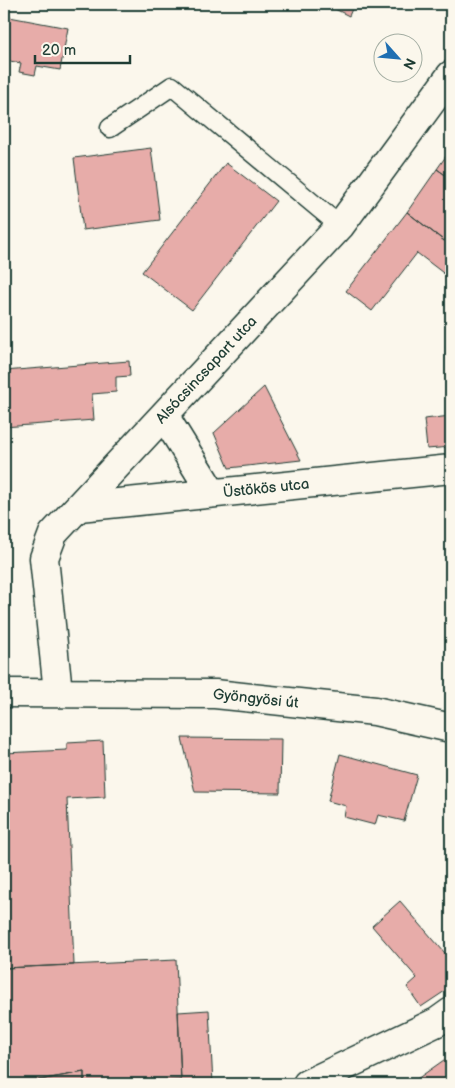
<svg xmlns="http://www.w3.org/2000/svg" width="455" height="1088" font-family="'Balsamiq Sans',sans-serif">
<rect width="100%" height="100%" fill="#fbf7ec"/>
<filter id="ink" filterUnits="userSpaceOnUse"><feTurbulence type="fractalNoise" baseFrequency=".02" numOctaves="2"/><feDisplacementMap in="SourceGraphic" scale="10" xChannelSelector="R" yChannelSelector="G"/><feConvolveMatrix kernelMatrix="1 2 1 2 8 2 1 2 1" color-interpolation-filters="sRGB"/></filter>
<g filter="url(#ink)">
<path fill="#e7aca9" stroke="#1f3d34" d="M 325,4 L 354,4 L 349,16 Z
M 4,16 L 68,28 L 60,70 L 37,66 L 35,75 L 19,72 L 21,63 L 4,60 Z
M 151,148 L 160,220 L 83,230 L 74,158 Z
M 451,149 L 451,179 L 437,169 Z
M 226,163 L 276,201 L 192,310 L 142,272 Z
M 437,169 L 451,179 L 451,230 L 444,241 L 407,212 Z
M 407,212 L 451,246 L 451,279 L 417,253 L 372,311 L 346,291 Z
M 446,345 L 451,345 L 451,405 Z
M 129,361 L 130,376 L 116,377 L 116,392 L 92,394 L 94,420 L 4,427 L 4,371 Z
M 264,387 L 301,460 L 229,468 L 214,433 Z
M 451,416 L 451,447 L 427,449 L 424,419 Z
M 182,738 L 281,739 L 280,793 L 195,792 Z
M 103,741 L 105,797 L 67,799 L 74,965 L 4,968 L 4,753 L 67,750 L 67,743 Z
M 340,754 L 417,775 L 404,821 L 378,815 L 375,825 L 344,817 L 346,806 L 328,801 Z
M 400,901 L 451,960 L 451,987 L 421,1007 L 407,987 L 417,978 L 372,926 Z
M 176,960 L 181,1080 L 84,1084 L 84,1072 L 17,1084 L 4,1084 L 4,968 Z
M 209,1010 L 213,1084 L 181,1084 L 178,1012 Z
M 451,1055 L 451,1084 L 421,1084 L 417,1079 Z
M 84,1072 L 84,1084 L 17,1084 Z"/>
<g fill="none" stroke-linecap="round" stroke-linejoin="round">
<g stroke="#1f3d34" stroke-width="21">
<path id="lane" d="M 110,128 L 172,86 L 340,226"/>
</g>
<g stroke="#1f3d34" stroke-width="31">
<g id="street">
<path d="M 165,417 L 212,493"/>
<path id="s1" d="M 79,507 L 451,469"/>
<path id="s2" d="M 58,692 L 44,558 L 53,534 L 340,226 L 451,75"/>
<path d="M 307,1084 L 437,1022 L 451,1012"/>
</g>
</g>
<g stroke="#1f3d34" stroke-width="31">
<g id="secondary">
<path id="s3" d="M 4,693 L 215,694 L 375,711 L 451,728"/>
</g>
</g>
<use href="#lane" stroke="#fbf7ec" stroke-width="18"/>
<use href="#street" stroke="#fbf7ec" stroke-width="28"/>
<use href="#secondary" stroke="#fbf7ec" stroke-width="28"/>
</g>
</g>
<g text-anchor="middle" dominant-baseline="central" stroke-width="5" stroke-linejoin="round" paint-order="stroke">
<g font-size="15" fill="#1f3d34" stroke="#fbf7ec">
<text stroke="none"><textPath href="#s2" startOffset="385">Alsócsincsapart utca</textPath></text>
<text stroke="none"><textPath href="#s1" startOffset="188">Üstökös utca</textPath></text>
<text stroke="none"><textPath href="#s3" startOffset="252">Gyöngyösi út</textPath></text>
</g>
</g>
<rect width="455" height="1088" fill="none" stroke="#fbf7ec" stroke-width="20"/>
<rect x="10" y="10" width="435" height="1068" fill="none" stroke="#1f3d34" stroke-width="2" filter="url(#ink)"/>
<g transform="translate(398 58) rotate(117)"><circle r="24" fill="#fbf7ec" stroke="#a3ada2"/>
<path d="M0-4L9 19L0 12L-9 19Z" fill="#1f6fb2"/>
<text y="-8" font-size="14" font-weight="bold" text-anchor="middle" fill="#1f3d34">N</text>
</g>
<path d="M35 55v8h95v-8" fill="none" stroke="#1f3d34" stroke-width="2.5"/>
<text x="42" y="55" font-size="15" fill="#1f3d34" stroke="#fbf7ec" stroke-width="4" paint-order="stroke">20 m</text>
</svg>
